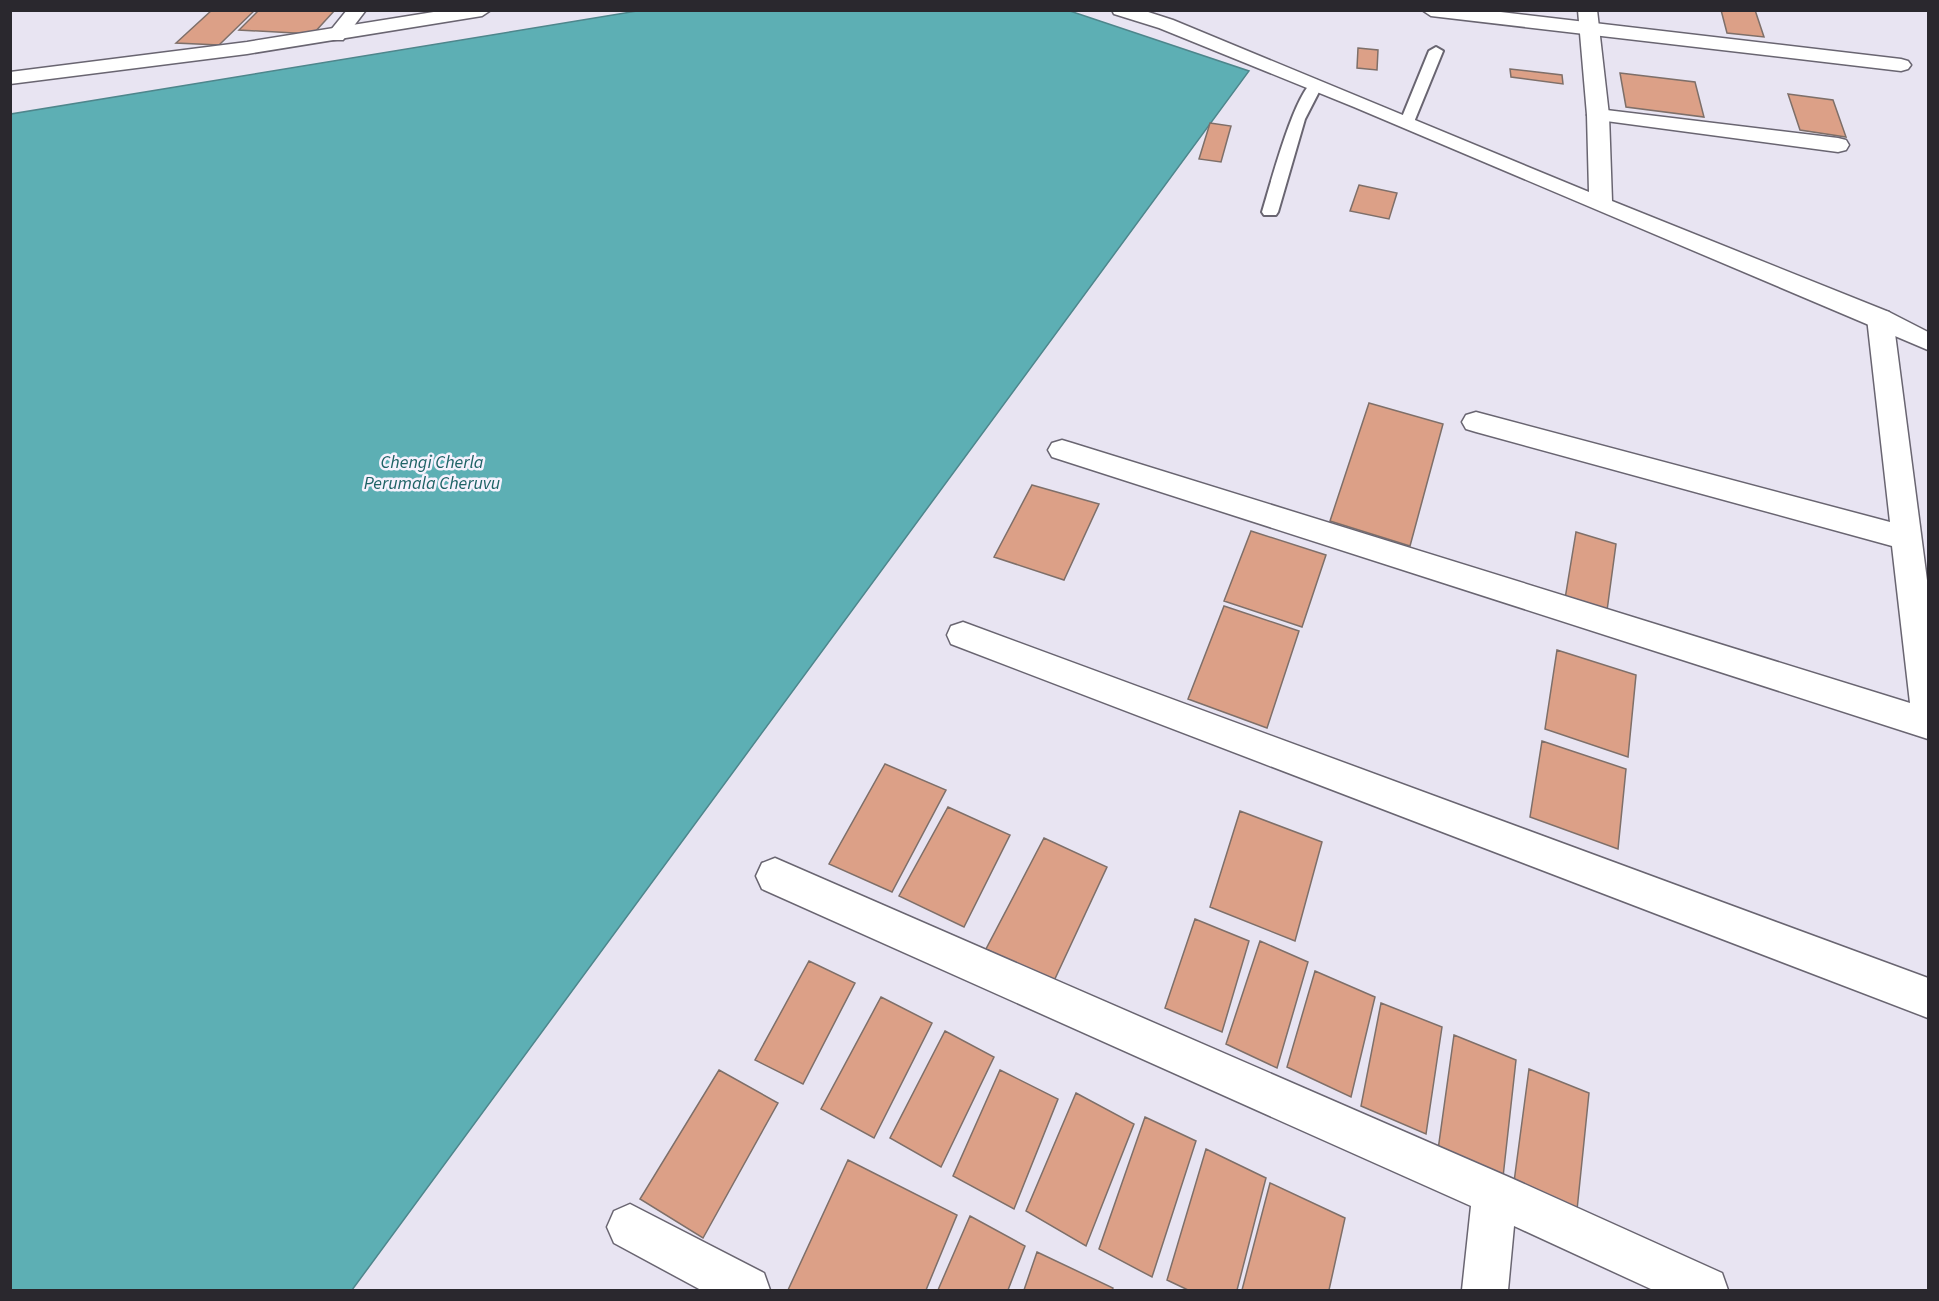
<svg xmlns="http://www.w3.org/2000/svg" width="1939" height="1301" font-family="'Source Sans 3',sans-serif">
<rect width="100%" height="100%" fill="#e8e4f2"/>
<path fill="#5dafb4" stroke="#4e868c" stroke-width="1.5" d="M 643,10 L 1070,11 L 1249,71 L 352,1290 L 11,1290 L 11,114 Z"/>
<path fill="#dca087" stroke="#7e6f69" stroke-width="1.5" d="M 212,10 L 255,10 L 219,45 L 176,43 Z
M 259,10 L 335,10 L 313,34 L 239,30 Z
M 1721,10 L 1755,10 L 1764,37 L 1727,33 Z
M 1358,48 L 1378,50 L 1377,70 L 1357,68 Z
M 1510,69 L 1562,75 L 1563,84 L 1511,77 Z
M 1620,73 L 1695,82 L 1704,117 L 1626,107 Z
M 1788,94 L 1833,100 L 1846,137 L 1800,130 Z
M 1210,123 L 1231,126 L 1221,162 L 1199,159 Z
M 1359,185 L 1397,193 L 1389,219 L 1350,211 Z
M 1369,403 L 1443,424 L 1410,546 L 1330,521 Z
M 1032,485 L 1099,504 L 1064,580 L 994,557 Z
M 1251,531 L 1326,555 L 1302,627 L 1224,601 Z
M 1576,532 L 1616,544 L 1606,618 L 1564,605 Z
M 1224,606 L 1299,631 L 1267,728 L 1188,699 Z
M 1557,650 L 1636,675 L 1628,757 L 1545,729 Z
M 1542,741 L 1626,769 L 1618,849 L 1530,817 Z
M 885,764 L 946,790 L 892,892 L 829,864 Z
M 948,807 L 1010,835 L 964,927 L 899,896 Z
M 1240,811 L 1322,842 L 1295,941 L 1210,907 Z
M 1044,838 L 1107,867 L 1053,983 L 986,949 Z
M 1195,919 L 1249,941 L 1222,1032 L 1165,1008 Z
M 1260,941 L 1308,962 L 1277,1068 L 1226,1044 Z
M 809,961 L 855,983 L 803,1084 L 755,1060 Z
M 1315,971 L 1375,997 L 1351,1097 L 1287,1067 Z
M 881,997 L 932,1023 L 874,1138 L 821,1109 Z
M 1381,1003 L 1442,1027 L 1426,1134 L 1361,1106 Z
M 945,1031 L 994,1057 L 941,1167 L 890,1138 Z
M 1454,1035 L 1516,1060 L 1503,1177 L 1438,1150 Z
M 1529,1069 L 1589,1093 L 1577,1210 L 1514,1182 Z
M 719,1070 L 778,1103 L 703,1238 L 640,1199 Z
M 1000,1070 L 1058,1099 L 1014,1209 L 953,1176 Z
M 1076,1093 L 1134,1124 L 1086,1246 L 1026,1211 Z
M 1145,1117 L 1196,1141 L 1152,1277 L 1099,1249 Z
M 1206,1149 L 1266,1178 L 1237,1290 L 1188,1290 L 1167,1280 Z
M 848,1160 L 957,1215 L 926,1290 L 788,1290 Z
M 1270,1183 L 1345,1218 L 1329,1290 L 1242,1290 Z
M 970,1216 L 1025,1246 L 1008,1290 L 938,1290 Z
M 1037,1252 L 1113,1288 L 1112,1290 L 1024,1290 Z"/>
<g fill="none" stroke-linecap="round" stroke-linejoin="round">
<g stroke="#696571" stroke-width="4">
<path id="lane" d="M 1436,47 L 1443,51 L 1414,122 L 1412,125 L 1402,125 L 1400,122 L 1429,51 Z
M 1316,80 L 1323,84 L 1305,119 L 1278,212 L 1276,215 L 1264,215 L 1262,212 C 1269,190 1296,85 1316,80 Z"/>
</g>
<g stroke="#696571" stroke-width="3">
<path id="street" d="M 347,10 L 366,10 L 343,40 L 329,40 L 326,36 Z
M 1422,10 L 1484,10 L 1901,59 L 1908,61 L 1911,65 L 1908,69 L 1901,71 L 1431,16 Z
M 1598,109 L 1838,138 L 1846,140 L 1849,145 L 1846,150 L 1838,152 L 1591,119 L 1587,115 L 1591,111 Z
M 1880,310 L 1889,312 L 1893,318 L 1928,588 L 1928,739 L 1052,457 L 1048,450 L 1052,443 L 1062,440 L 1072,443 L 1910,703 L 1892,546 L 1476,432 L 1466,429 L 1462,422 L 1466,415 L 1476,412 L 1890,522 L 1867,318 L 1871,312 Z
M 963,622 L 1928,978 L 1928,1018 L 951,644 L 947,635 L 951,626 Z
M 775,858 L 1511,1178 L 1722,1273 L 1728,1290 L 1653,1290 L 1514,1226 L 1508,1290 L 1462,1290 L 1471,1206 L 762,889 L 756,876 L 762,863 Z
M 630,1204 L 764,1273 L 770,1290 L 701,1290 L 614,1243 L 607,1227 L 614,1211 Z"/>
</g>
<g stroke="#696571" stroke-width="3">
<path id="secondary" d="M 446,10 L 491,10 L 482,16 L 247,54 L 10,84 L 10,72 L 247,42 Z
M 1112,10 L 1142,10 L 1173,20 L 1589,192 L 1587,115 L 1578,10 L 1597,10 L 1609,115 L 1612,201 L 1889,312 L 1928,332 L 1928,350 L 1354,107 L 1159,28 L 1114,14 Z"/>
</g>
<use href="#lane" fill="#fff" fill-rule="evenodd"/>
<use href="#street" fill="#fff" fill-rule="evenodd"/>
<use href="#secondary" fill="#fff" fill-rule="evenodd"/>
</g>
<g text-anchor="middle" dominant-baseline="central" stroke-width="5" stroke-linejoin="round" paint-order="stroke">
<g font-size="18" font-style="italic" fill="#1e6265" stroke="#f5f1fd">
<text x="432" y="462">Chengi Cherla<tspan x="432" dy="21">Perumala Cheruvu</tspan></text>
</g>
</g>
<rect width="1939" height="1301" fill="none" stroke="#2a282e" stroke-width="24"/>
</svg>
